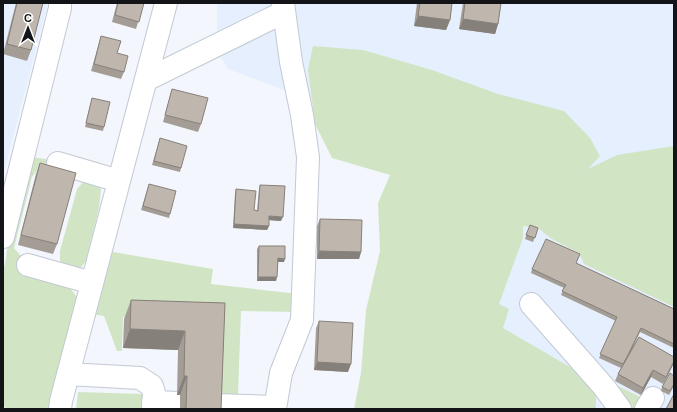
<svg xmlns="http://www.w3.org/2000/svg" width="677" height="412" font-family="Helvetica,sans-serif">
<rect width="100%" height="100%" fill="#f3f7fd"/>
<path fill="#e6effd" d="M 3,3 L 48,3 L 3,176 Z
M 217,3 L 674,3 L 674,409 L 598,409 L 486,355 L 481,228 L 315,102 L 228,69 L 217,51 Z"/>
<path fill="#d1e5c4" d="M 313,46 L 363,50 L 432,70 L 498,94 L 564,111 L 590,138 L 600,156 L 588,169 L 617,155 L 674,146 L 674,307 L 584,264 L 579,253 L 552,239 L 538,228 L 523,226 L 523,238 L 499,304 L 509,309 L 503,328 L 589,378 L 596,397 L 596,409 L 354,409 L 361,373 L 366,310 L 380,251 L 378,203 L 390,175 L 332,158 L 315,124 L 308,70 Z
M 30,157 L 46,159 L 48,164 L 38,169 L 32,177 L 14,248 L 21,256 L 27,274 L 68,285 L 77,297 L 49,406 L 46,409 L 11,409 L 3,407 L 3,272 L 6,259 L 8,238 Z
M 91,181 L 100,185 L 101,190 L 99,208 L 86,261 L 79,270 L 69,269 L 60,261 L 60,251 L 77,189 L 83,182 Z
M 107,251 L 213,269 L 211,284 L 299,294 L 298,312 L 241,311 L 238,394 L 236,396 L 218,398 L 220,320 L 123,317 L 122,351 L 117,351 L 104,316 L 90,314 Z
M 616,385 L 640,397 L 639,409 L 624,409 Z
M 78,392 L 143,394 L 142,409 L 76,409 Z"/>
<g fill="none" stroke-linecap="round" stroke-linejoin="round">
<g stroke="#c2c9d3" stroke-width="24">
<path id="minor" d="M 146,80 L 284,12
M 58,163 L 119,181
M 3,237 L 60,8 L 60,3
M 28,265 L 92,283
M 531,304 L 604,387 L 620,409
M 68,374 L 140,378 L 152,386 L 154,393 L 153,409
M 153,402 L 180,403
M 215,405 L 275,407
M 60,409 L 61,401 L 166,3
M 275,409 L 281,373 L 302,320 L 308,157 L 302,115 L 291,62 L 283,3
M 646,409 L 653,398"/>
</g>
<use href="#minor" stroke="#fff" stroke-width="22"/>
</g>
<path fill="#a49d96" d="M 16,3 L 43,3 L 31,50 L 27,61 L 3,54 Z
M 117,3 L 144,3 L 136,29 L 112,22 Z
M 417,3 L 452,3 L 450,20 L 446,30 L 414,26 Z
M 463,3 L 501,3 L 498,24 L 495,34 L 459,29 Z
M 101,36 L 117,53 L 124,72 L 121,79 L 91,71 Z
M 172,89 L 201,124 L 198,132 L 163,122 Z
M 92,98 L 104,127 L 103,131 L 85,127 Z
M 160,138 L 181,168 L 180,172 L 152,165 Z
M 40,163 L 57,244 L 53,254 L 18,245 L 36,174 Z
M 149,184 L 170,214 L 169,218 L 141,210 Z
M 260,185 L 281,221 L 269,220 L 269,226 L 267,230 L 233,228 L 235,193 L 236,189 L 254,210 L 257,211 L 259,189 Z
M 320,219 L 361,252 L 359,259 L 317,259 L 317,226 Z
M 530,225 L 538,228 L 533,242 L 525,239 Z
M 259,246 L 284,262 L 278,262 L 276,281 L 257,281 L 257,249 Z
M 580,254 L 576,263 L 674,309 L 674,348 L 640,332 L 631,352 L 674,357 L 674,363 L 673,365 L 663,384 L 651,377 L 641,395 L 615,381 L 618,374 L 621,368 L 599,358 L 616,321 L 561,295 L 564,288 L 531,273 L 532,269 Z
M 131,300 L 225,303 L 221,409 L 180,409 L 180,395 L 177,395 L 178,350 L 123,348 L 124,319 Z
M 319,321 L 348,372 L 314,370 L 316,328 Z
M 674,386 L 669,395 L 661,391 L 662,387 Z"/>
<path fill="#86807a" d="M 418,16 L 450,20 L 446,30 L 414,26 Z
M 463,19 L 498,24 L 495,34 L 459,29 Z
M 269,216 L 283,217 L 281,221 L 268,220 Z
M 234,224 L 269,226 L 267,230 L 233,228 Z
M 319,251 L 361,252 L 359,259 L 317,259 Z
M 278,258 L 285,259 L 284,262 L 276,262 Z
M 258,277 L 277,277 L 276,281 L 257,281 Z
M 130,329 L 185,331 L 178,350 L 123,348 Z
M 674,361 L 673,365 L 663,384 L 666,377 Z
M 317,362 L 351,364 L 348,372 L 314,370 Z
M 653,370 L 651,377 L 641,395 L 643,388 Z
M 184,376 L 187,376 L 180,395 L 177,395 Z"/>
<path fill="#bfb7ae" stroke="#86807a" d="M 17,3 L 43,3 L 31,50 L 7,44 Z
M 118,3 L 144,3 L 139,22 L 115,15 Z
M 420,3 L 452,3 L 450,20 L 418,16 Z
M 465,3 L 501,3 L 498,24 L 463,19 Z
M 101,36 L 121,41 L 117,53 L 128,56 L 124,72 L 94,64 Z
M 172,89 L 208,98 L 201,124 L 165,115 Z
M 92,98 L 110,102 L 104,127 L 86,123 Z
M 160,138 L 187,146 L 181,168 L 154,161 Z
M 40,163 L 76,173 L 57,244 L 21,235 Z
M 149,184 L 176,191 L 170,214 L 143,206 Z
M 260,185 L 285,186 L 283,217 L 269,216 L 269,226 L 234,224 L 236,189 L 256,191 L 254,210 L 258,211 Z
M 320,219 L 362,220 L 361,252 L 319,251 Z
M 530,225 L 538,228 L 535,238 L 526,235 Z
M 546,239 L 580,254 L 576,263 L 674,309 L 674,344 L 641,328 L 628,355 L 623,364 L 600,354 L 617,317 L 562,291 L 566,285 L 532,269 Z
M 259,246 L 285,246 L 285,259 L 278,258 L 277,277 L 258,277 Z
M 131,300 L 225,303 L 221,409 L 186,409 L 187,376 L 184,376 L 185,331 L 130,329 Z
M 319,321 L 353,323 L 351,364 L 317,362 Z
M 639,337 L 674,357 L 674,361 L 666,377 L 653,370 L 643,388 L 618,374 Z
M 670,373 L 674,376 L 674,384 L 670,391 L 662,387 Z
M 674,394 L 674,409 L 666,409 Z"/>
<rect width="677" height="412" fill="none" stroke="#121418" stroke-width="8"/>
<g transform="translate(28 28)" stroke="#ffffff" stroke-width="3" paint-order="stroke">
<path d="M0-3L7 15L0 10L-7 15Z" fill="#121418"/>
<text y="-6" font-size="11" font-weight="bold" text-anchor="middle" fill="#121418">С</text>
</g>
</svg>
